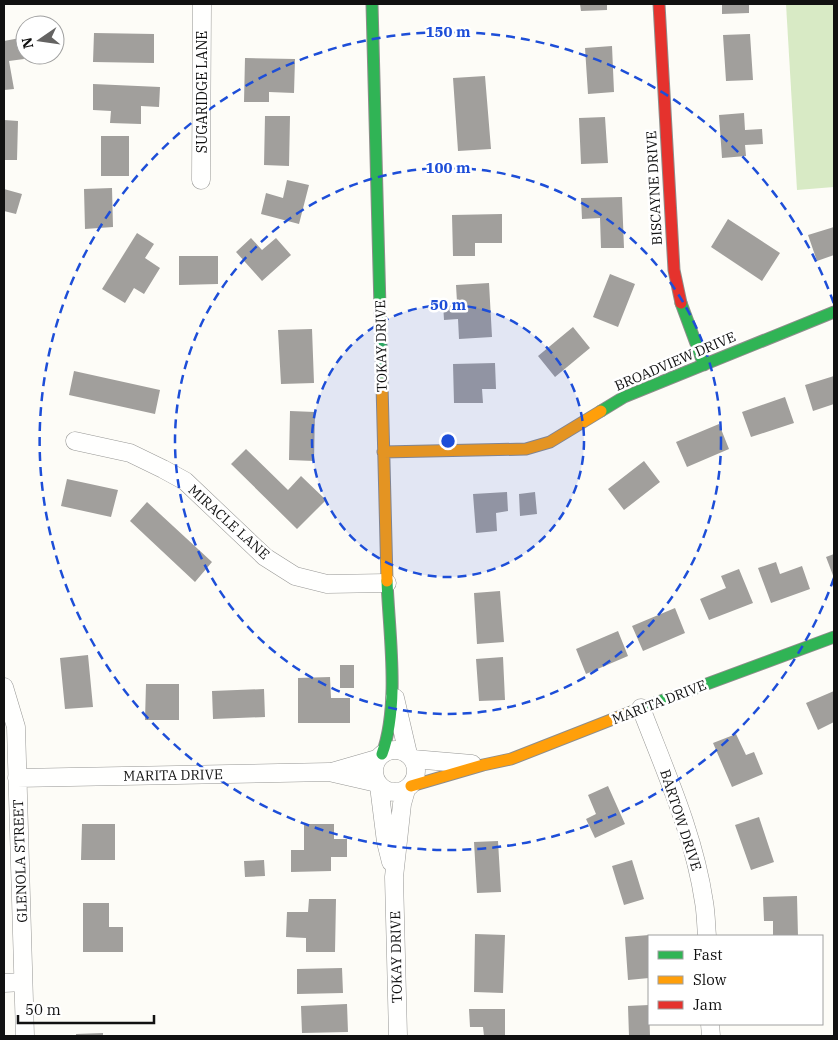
<svg xmlns="http://www.w3.org/2000/svg" width="838" height="1040" font-family="'IBM Plex Serif',serif">
<rect width="100%" height="100%" fill="#fdfcf7"/>
<path fill="#d8eac5" d="M 786,4 L 834,4 L 834,187 L 797,190 Z"/>
<path fill="#a19f9c" d="M 580,4 L 607,4 L 607,10 L 581,11 Z
M 722,4 L 749,4 L 749,13 L 722,14 Z
M 94,33 L 154,34 L 154,63 L 93,62 Z
M 750,34 L 753,80 L 726,81 L 723,35 Z
M 20,38 L 24,59 L 9,61 L 14,89 L 4,90 L 4,41 Z
M 612,46 L 614,92 L 588,94 L 585,48 Z
M 245,58 L 295,59 L 294,93 L 269,92 L 269,102 L 244,102 Z
M 485,76 L 491,149 L 458,151 L 453,78 Z
M 93,84 L 160,87 L 159,107 L 141,106 L 141,124 L 110,123 L 111,111 L 93,110 Z
M 744,113 L 745,130 L 762,129 L 763,144 L 745,145 L 746,156 L 722,158 L 719,115 Z
M 265,116 L 290,116 L 289,166 L 264,165 Z
M 605,117 L 608,163 L 581,164 L 579,118 Z
M 4,120 L 18,121 L 17,160 L 4,160 Z
M 101,136 L 129,136 L 129,176 L 101,176 Z
M 287,180 L 309,185 L 299,224 L 261,214 L 266,193 L 283,198 Z
M 112,188 L 113,227 L 85,229 L 84,189 Z
M 4,189 L 22,194 L 16,214 L 4,211 Z
M 622,197 L 624,248 L 601,248 L 600,218 L 582,219 L 581,198 Z
M 502,214 L 502,243 L 475,243 L 475,256 L 453,256 L 452,215 Z
M 728,219 L 780,253 L 762,281 L 711,247 Z
M 834,227 L 834,255 L 817,261 L 808,235 Z
M 137,233 L 154,244 L 145,258 L 160,268 L 144,294 L 134,288 L 125,303 L 102,289 Z
M 251,238 L 262,250 L 276,238 L 291,255 L 262,281 L 236,252 Z
M 179,256 L 218,256 L 218,284 L 179,285 Z
M 610,274 L 635,284 L 618,327 L 593,317 Z
M 489,283 L 492,337 L 459,339 L 458,319 L 444,320 L 443,303 L 457,302 L 456,285 Z
M 573,327 L 590,348 L 555,377 L 538,356 Z
M 312,329 L 314,383 L 281,384 L 278,330 Z
M 495,363 L 496,389 L 482,389 L 483,403 L 454,403 L 453,364 Z
M 74,371 L 160,390 L 155,414 L 69,395 Z
M 834,376 L 834,404 L 813,411 L 805,385 Z
M 785,397 L 794,423 L 751,437 L 742,412 Z
M 290,411 L 315,412 L 314,461 L 289,460 Z
M 719,424 L 729,449 L 687,467 L 676,442 Z
M 246,449 L 288,490 L 301,476 L 326,500 L 297,529 L 231,464 Z
M 644,461 L 660,482 L 624,510 L 608,489 Z
M 67,479 L 118,490 L 111,517 L 61,506 Z
M 507,492 L 508,511 L 496,513 L 497,531 L 476,533 L 473,494 Z
M 535,492 L 537,514 L 520,516 L 519,494 Z
M 147,502 L 212,562 L 195,582 L 130,521 Z
M 834,554 L 834,578 L 826,557 Z
M 776,562 L 780,574 L 802,566 L 810,589 L 771,603 L 758,568 Z
M 739,569 L 753,603 L 709,620 L 700,599 L 726,588 L 721,576 Z
M 500,591 L 504,642 L 477,644 L 474,593 Z
M 675,608 L 685,633 L 643,651 L 632,626 Z
M 618,631 L 628,656 L 586,674 L 576,649 Z
M 88,655 L 93,707 L 65,709 L 60,658 Z
M 503,657 L 505,700 L 479,701 L 476,659 Z
M 340,665 L 354,665 L 354,688 L 340,688 Z
M 330,677 L 331,698 L 350,698 L 350,723 L 298,723 L 298,678 Z
M 146,684 L 179,684 L 179,720 L 145,720 Z
M 264,689 L 265,717 L 213,719 L 212,691 Z
M 834,691 L 834,722 L 818,730 L 806,703 Z
M 736,734 L 746,755 L 754,752 L 763,774 L 732,787 L 713,743 Z
M 608,786 L 625,824 L 595,838 L 586,819 L 596,814 L 588,795 Z
M 759,817 L 774,862 L 751,870 L 735,825 Z
M 82,824 L 115,824 L 115,860 L 81,860 Z
M 304,824 L 334,824 L 334,839 L 347,839 L 347,857 L 331,857 L 331,871 L 291,872 L 291,850 L 304,850 Z
M 498,841 L 501,892 L 477,893 L 474,842 Z
M 264,860 L 265,876 L 245,877 L 244,861 Z
M 632,860 L 644,899 L 624,905 L 612,866 Z
M 797,896 L 798,936 L 773,936 L 773,921 L 764,921 L 763,897 Z
M 309,899 L 336,899 L 335,952 L 306,952 L 306,938 L 286,937 L 287,912 L 308,912 Z
M 83,903 L 109,903 L 109,927 L 123,927 L 123,952 L 83,952 Z
M 475,934 L 505,935 L 503,993 L 474,992 Z
M 649,935 L 649,978 L 628,980 L 625,937 Z
M 342,968 L 343,993 L 297,994 L 297,969 Z
M 347,1004 L 348,1032 L 302,1033 L 301,1006 Z
M 649,1005 L 650,1036 L 629,1036 L 628,1006 Z
M 469,1009 L 505,1009 L 505,1036 L 484,1036 L 483,1027 L 470,1027 Z
M 103,1033 L 103,1036 L 76,1036 L 76,1034 Z"/>
<g fill="none" stroke-linecap="round" stroke-linejoin="round">
<g stroke="#979795" stroke-width="19">
<path id="street" d="M 201,180 L 202,4
M 75,441 L 130,453 L 163,469 L 185,481 L 265,557 L 295,576 L 327,584 L 387,583
M 4,687 L 16,727 L 25,1036
M 395,698 L 408,754
M 641,708 C 665,771 694,834 704,902 C 706,913 706,925 707,936
M374 771a21 21 0 1 1 42 0a21 21 0 1 1-42 0Z
M 413,759 L 472,764
M 332,772 L 377,759
M 17,778 L 329,772 L 377,783
M 379,786 L 386,842 L 391,862
M 4,983 L 23,982
M 710,1024 L 711,1036
M 398,1036 L 394,877 L 402,804 L 406,790"/>
</g>
<g stroke="#8e8d8b" stroke-width="13">
<path id="fast" d="M 372,4 L 382,384
M 681,303 L 704,365
M 601,411 L 624,397 L 834,312
M 631,712 L 834,637
M 382,754 C 400,704 389,634 387,581"/>
</g>
<g stroke="#8e8d8b" stroke-width="13">
<path id="slow" d="M 382,384 L 387,581
M 383,452 L 526,449 L 550,442 L 601,411
M 411,786 L 483,765 L 511,759 L 631,712"/>
</g>
<g stroke="#8e8d8b" stroke-width="13">
<path id="jam" d="M 659,4 L 674,270 L 681,303"/>
</g>
<use href="#street" stroke="#fffffe" stroke-width="18"/>
<use href="#fast" stroke="#30b455" stroke-width="11"/>
<use href="#slow" stroke="#ff9f0a" stroke-width="11"/>
<use href="#jam" stroke="#e5322d" stroke-width="11"/>
</g>
<circle cx="448" cy="441" r="136" fill="#1d4ed8" fill-opacity=".12"/>
<g fill="none" stroke="#1d4ed8" stroke-width="2.5" stroke-dasharray="9 6">
<circle cx="448" cy="441" r="136"/>
<circle cx="448" cy="441" r="273"/>
<path d="M834 578A409 409 0 1 1 834 304"/>
</g>
<g text-anchor="middle" dominant-baseline="central" stroke-width="5" stroke-linejoin="round" paint-order="stroke">
<g font-size="14" fill="#111" stroke="#fff">
<text transform="translate(202 92) rotate(-90)">SUGARIDGE LANE</text>
<text transform="translate(654 188) rotate(-93)">BISCAYNE DRIVE</text>
<text transform="translate(381 346) rotate(-91)">TOKAY DRIVE</text>
<text transform="translate(675 361) rotate(-23)">BROADVIEW DRIVE</text>
<text transform="translate(229 522) rotate(42)">MIRACLE LANE</text>
<text transform="translate(659 702) rotate(-21)">MARITA DRIVE</text>
<text transform="translate(173 775) rotate(-1)">MARITA DRIVE</text>
<text transform="translate(681 820) rotate(72)">BARTOW DRIVE</text>
<text transform="translate(20 861) rotate(-92)">GLENOLA STREET</text>
<text transform="translate(396 957) rotate(-91)">TOKAY DRIVE</text>
</g>
</g>
<circle cx="448" cy="441" r="8" fill="#1d4ed8" stroke="#fff" stroke-width="2.5"/>
<g font-size="15" text-anchor="middle" font-weight="bold" fill="#1d4ed8" stroke="#fff" stroke-width="5" stroke-linejoin="round" paint-order="stroke">
<text x="448" y="37">150 m</text>
<text x="448" y="173">100 m</text>
<text x="448" y="310">50 m</text>
</g>
<rect width="838" height="1040" fill="none" stroke="#111111" stroke-width="10"/>
<rect x="648" y="935" width="175" height="90" fill="#ffffff" stroke="#a0a0a0"/>
<rect x="658" y="951" width="25" height="8" fill="#30b455" stroke="#a0a0a0"/>
<text x="693" y="960" font-size="15" fill="#111111">Fast</text>
<rect x="658" y="976" width="25" height="8" fill="#ff9f0a" stroke="#a0a0a0"/>
<text x="693" y="985" font-size="15" fill="#111111">Slow</text>
<rect x="658" y="1001" width="25" height="8" fill="#e5322d" stroke="#a0a0a0"/>
<text x="693" y="1010" font-size="15" fill="#111111">Jam</text>
<g transform="translate(40 40) rotate(257)"><circle r="24" fill="#ffffff" stroke="#a0a0a0"/>
<path d="M0-4L9 19L0 12L-9 19Z" fill="#646362"/>
<text y="-8" font-size="14" font-weight="bold" text-anchor="middle" fill="#111111">N</text>
</g>
<path d="M18 1015v8h136v-8" fill="none" stroke="#111111" stroke-width="2.5"/>
<text x="25" y="1015" font-size="15" fill="#111111" stroke="#ffffff" stroke-width="4" paint-order="stroke">50 m</text>
</svg>
